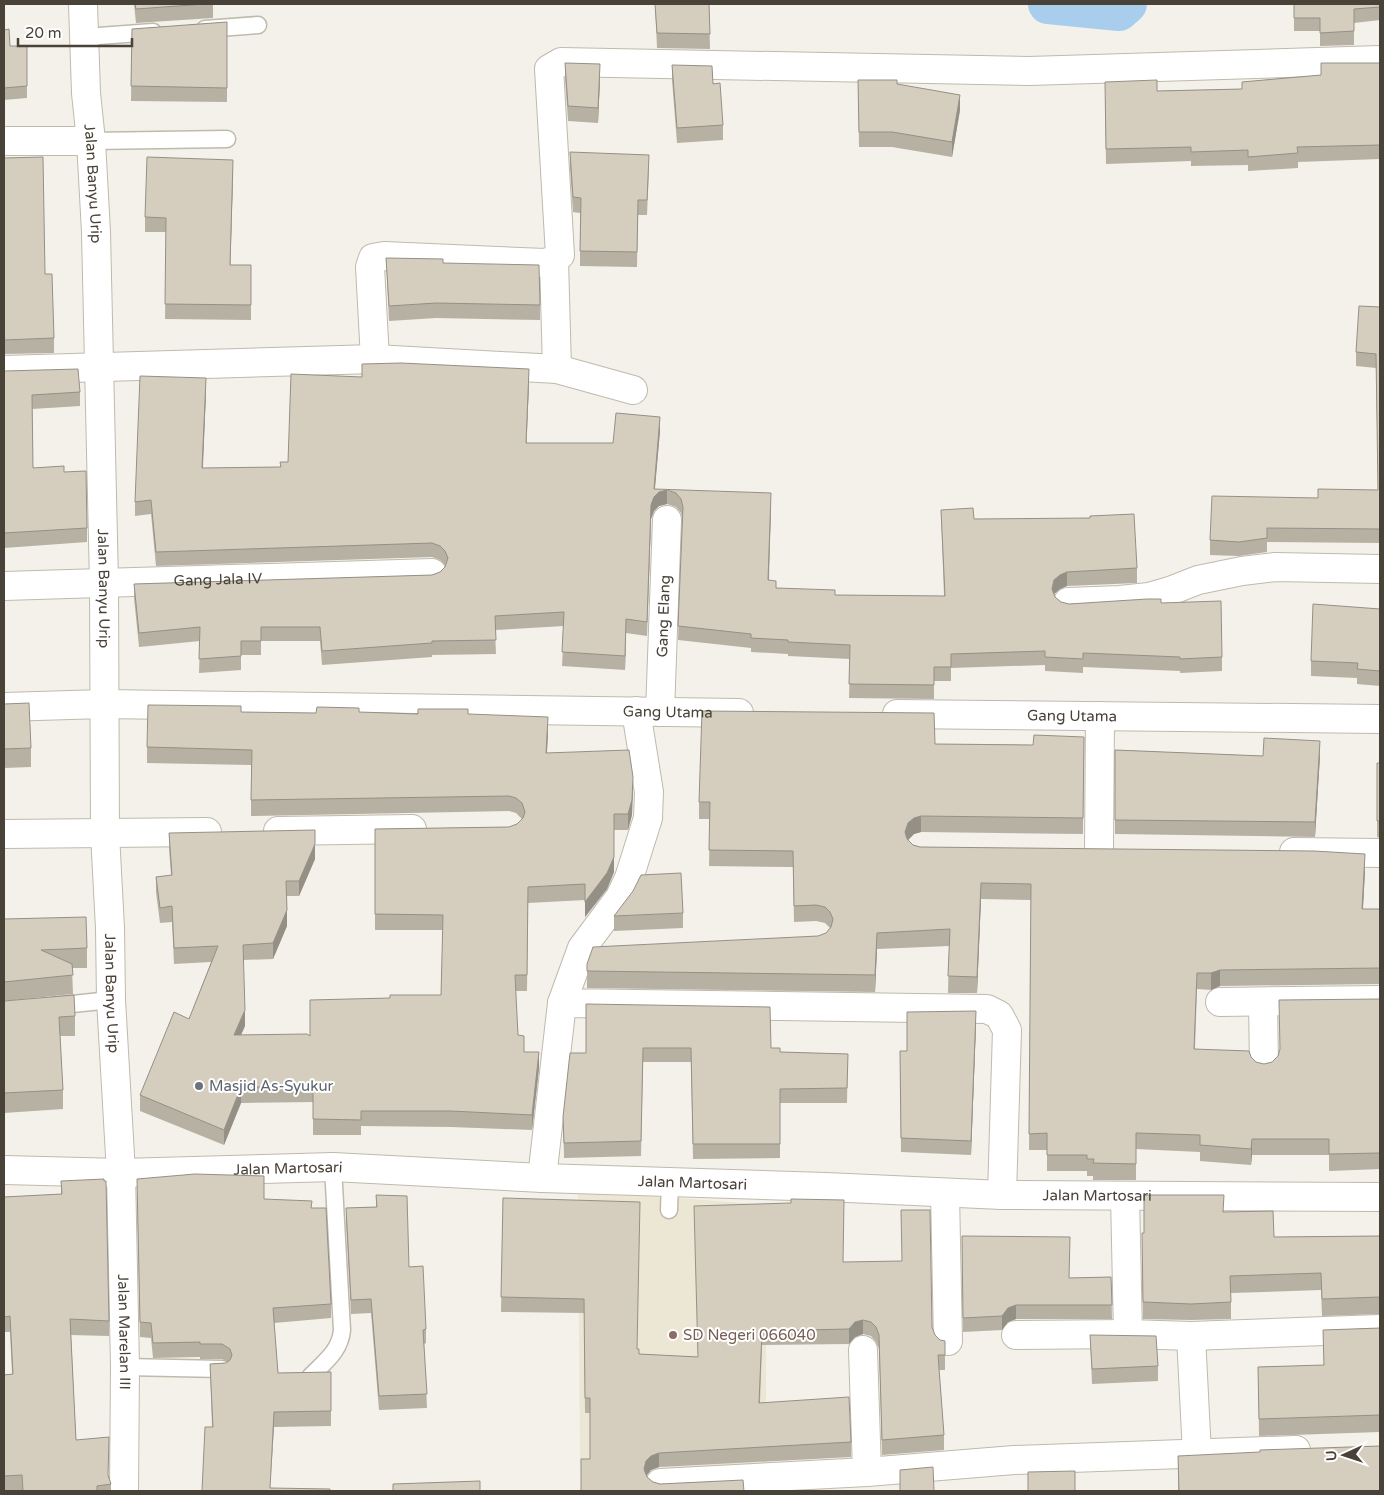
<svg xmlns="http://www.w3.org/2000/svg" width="1384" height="1495" font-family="'Varela Round',sans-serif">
<rect width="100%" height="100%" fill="#f4f1ea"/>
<path fill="#ece7d4" d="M 578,1190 L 766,1205 L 766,1469 L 580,1465 Z"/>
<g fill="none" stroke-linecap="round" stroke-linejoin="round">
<path stroke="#a9ceed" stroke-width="40" d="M 1048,4 L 1119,11 L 1127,4"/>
<g stroke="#bfbaac" stroke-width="19">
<path id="service" d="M 205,29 L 258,25
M 85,37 L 153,32
M 91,141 L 227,139
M 53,1006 L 111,1000
M 669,1210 L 670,1182
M 125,1367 L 222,1369
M 310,1377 C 324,1362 340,1352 342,1330 L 333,1167"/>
</g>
<g stroke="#bfbaac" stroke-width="30">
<g id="minor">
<path id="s1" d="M 83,4 L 86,93 L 91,141 L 96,232 L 104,583 L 105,834 L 110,928 L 111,1000 L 121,1173 L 125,1367 L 124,1491"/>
<path d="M 4,141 L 91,141"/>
<path d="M 554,260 L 557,369"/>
<path d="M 375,359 L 370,267 L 373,258 L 384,256 L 545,263 L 554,260 L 560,255 L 549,69 L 561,62 L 1029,71 L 1380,60"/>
<path d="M 4,370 L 375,359 L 557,369 L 633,390"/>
<path id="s2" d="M 4,586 L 432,573"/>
<path d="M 1068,602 L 1120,600 L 1149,597 L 1170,591 L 1198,580 L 1242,571 L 1276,567 L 1380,569"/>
<path id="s3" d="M 4,707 L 104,704 L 739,713"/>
<path d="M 636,711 L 649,792 L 648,818 L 629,878 L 620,897 L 582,948 L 562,1003 L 987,1009 L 999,1015 L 1007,1030 L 1002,1195"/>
<path id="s4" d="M 660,712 L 667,520"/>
<path id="s5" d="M 897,714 L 1380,719"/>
<path d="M 278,831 L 412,829"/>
<path d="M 4,834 L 207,832"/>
<path d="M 1099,850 L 1100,716"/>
<path d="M 1294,852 L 1380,853"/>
<path d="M 1220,1002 L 1380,1000"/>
<path d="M 1263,1002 L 1264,1065"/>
<path id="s6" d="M 4,1170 L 121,1173 L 333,1167 L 542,1178 L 826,1187 L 1002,1195 L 1380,1197"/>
<path d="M 542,1178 L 562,1003"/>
<path d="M 945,1193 L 948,1341"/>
<path d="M 1125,1196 L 1128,1334"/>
<path d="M 1016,1335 L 1128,1334 L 1191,1336 L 1380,1329"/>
<path d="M 1191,1336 L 1197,1454"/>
<path d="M 863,1350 L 867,1472"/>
<path d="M 660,1483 L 867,1472 L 1014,1460 L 1296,1450"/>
</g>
</g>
<use href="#service" stroke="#fff" stroke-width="16"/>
<use href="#minor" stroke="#fff" stroke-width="28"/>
</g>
<path fill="#b7b1a4" d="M 134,4 L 213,4 L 213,18 L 136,23 Z
M 655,4 L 709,4 L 710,49 L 657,48 Z
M 1294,4 L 1380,4 L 1380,20 L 1354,23 L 1354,45 L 1320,46 L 1320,31 L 1294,31 Z
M 227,22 L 227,102 L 131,101 L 132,29 Z
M 4,30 L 10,46 L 27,46 L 27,98 L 4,100 Z
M 565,63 L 600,79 L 598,123 L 568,121 L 565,78 Z
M 1380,63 L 1380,159 L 1298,162 L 1298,168 L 1248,171 L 1248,165 L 1191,166 L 1191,161 L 1106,164 L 1105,96 L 1157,91 L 1242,89 L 1242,82 L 1321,75 Z
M 672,65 L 723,125 L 723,140 L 677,143 L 672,80 Z
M 858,80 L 897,84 L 960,110 L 952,157 L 892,147 L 859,147 Z
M 570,152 L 649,170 L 647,215 L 638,215 L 637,267 L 580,266 L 580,213 L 573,212 L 570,167 Z
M 4,158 L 45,274 L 54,338 L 54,353 L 4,354 Z
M 233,175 L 230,265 L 251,265 L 251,320 L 165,319 L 166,232 L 145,232 L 145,217 Z
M 386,258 L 443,263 L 540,305 L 540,320 L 436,318 L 389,321 Z
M 1380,307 L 1380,543 L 1267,542 L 1267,552 L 1239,556 L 1210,555 L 1210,540 L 1378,490 L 1376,368 L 1356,366 L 1356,352 Z
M 4,371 L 80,392 L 80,406 L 32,409 L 33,468 L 64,472 L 87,528 L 87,542 L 4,548 Z
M 529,383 L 526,443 L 613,443 L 660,431 L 655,489 L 771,507 L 769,581 L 776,588 L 835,595 L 944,596 L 941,510 L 1137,568 L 1137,583 L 1067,586 L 1060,589 L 1054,594 L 1055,597 L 1061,602 L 1069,604 L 1161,603 L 1222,657 L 1222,671 L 1180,673 L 1180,671 L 1083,667 L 1083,673 L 1045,671 L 1045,665 L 951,668 L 951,681 L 934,681 L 934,699 L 849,698 L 850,659 L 788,656 L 788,654 L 751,652 L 751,648 L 678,640 L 682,519 L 681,513 L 676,507 L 667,504 L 659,506 L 654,511 L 651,519 L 647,636 L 626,633 L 625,670 L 562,666 L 564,626 L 495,630 L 496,654 L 432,655 L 432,657 L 322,665 L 320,641 L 261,641 L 261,655 L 241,655 L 241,670 L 199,673 L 200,641 L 139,647 L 134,598 L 134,584 L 432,575 L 440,572 L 445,567 L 445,565 L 440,560 L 432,557 L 156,566 L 151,514 L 135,516 L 135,502 L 206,392 L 203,468 L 280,467 L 288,462 Z
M 1380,609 L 1380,686 L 1357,684 L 1357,678 L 1311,676 L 1311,661 Z
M 4,704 L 31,748 L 31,767 L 4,768 Z
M 241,712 L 316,713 L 359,712 L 468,714 L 548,733 L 547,753 L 633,793 L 632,815 L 628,830 L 614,830 L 614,872 L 607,889 L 585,917 L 585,900 L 528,903 L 527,991 L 515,991 L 518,1035 L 524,1052 L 539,1068 L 532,1130 L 451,1127 L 361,1126 L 361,1135 L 313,1135 L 313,1102 L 241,1103 L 224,1145 L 140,1111 L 140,1095 L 189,1019 L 211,962 L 174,964 L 172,922 L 160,923 L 156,892 L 156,877 L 171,875 L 169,849 L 169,833 L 315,859 L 299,896 L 287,896 L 287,926 L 273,959 L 243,960 L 245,1026 L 241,1035 L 310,1036 L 390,998 L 441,995 L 443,930 L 375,930 L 375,829 L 509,827 L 517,824 L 522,819 L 516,813 L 509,811 L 251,816 L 251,765 L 147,763 L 147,747 Z
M 1084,737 L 1083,834 L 921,832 L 914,834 L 908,840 L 913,845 L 920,847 L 1365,871 L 1363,909 L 1380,909 L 1380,984 L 1220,986 L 1211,990 L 1197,989 L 1195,1049 L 1251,1057 L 1256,1062 L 1264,1064 L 1272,1062 L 1380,999 L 1380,1169 L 1329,1171 L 1329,1155 L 1252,1155 L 1251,1165 L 1200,1161 L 1200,1152 L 1136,1149 L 1136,1180 L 1093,1180 L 1093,1176 L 1087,1176 L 1087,1171 L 1047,1171 L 1047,1150 L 1029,1150 L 1031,900 L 981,899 L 977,993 L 948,993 L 949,946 L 877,949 L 875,992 L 587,988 L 587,964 L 818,936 L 826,933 L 830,928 L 825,923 L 816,921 L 794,922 L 793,867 L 709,866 L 710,819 L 699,819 L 699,802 L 935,744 L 1033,745 Z
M 1115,750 L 1263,756 L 1320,756 L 1315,837 L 1115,834 Z
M 1377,763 L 1380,763 L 1380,838 L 1377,837 Z
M 683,913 L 683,928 L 614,931 L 614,916 Z
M 4,919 L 87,948 L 87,968 L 72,968 L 73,994 L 4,1001 Z
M 4,1001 L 75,1016 L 75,1036 L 60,1036 L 63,1090 L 63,1109 L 4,1113 Z
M 586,1004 L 771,1048 L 780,1052 L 848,1054 L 847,1103 L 780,1103 L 780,1158 L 693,1159 L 691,1062 L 643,1062 L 641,1156 L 564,1158 L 563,1117 L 586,1053 Z
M 976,1024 L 971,1155 L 901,1152 L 900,1051 L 907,1051 Z
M 61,1181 L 109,1321 L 109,1336 L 71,1335 L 76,1440 L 108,1476 L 111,1484 L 111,1491 L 4,1491 L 4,1375 L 12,1374 L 10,1332 L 4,1332 L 4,1197 L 61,1194 Z
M 137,1194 L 264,1199 L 312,1208 L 331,1304 L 331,1318 L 274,1323 L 278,1373 L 331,1372 L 331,1426 L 274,1427 L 202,1491 L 212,1427 L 210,1364 L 226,1363 L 228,1362 L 222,1359 L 200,1359 L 200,1357 L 153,1358 L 151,1338 L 140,1337 Z
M 376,1195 L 409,1267 L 426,1329 L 426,1343 L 424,1344 L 427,1408 L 379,1410 L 371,1313 L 351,1314 L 346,1222 L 346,1208 L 376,1207 Z
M 503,1198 L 637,1349 L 639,1354 L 698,1357 L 843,1262 L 932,1327 L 935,1335 L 940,1340 L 945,1341 L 945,1370 L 939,1370 L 944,1435 L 944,1450 L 882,1455 L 879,1349 L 876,1342 L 871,1336 L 863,1334 L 855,1337 L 849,1344 L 762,1345 L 760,1403 L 851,1442 L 851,1457 L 659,1467 L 651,1470 L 647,1475 L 647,1477 L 653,1482 L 660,1484 L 581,1491 L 590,1459 L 590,1413 L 585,1413 L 584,1313 L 501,1312 Z
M 1224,1212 L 1274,1237 L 1380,1236 L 1380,1314 L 1322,1316 L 1321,1290 L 1231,1293 L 1231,1319 L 1191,1320 L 1143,1319 L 1142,1250 L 1144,1233 Z
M 962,1236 L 1069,1278 L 1111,1277 L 1112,1319 L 1016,1319 L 1008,1322 L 1002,1330 L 963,1332 Z
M 1380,1328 L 1380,1432 L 1259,1436 L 1258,1367 L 1324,1365 L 1323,1330 Z
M 1090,1335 L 1158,1366 L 1158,1381 L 1092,1384 Z
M 1178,1456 L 1380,1491 L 1178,1491 Z"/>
<path fill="#959086" d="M 600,64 L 600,79 L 598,123 L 598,108 Z
M 960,95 L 960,110 L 952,157 L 952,142 Z
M 233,160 L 233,175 L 230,280 L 230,265 Z
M 529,369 L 529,383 L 526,457 L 526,443 Z
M 206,378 L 206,392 L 202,482 L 202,468 Z
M 660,417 L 660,431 L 654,497 L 659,492 L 667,490 L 667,504 L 659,506 L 654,511 L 651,519 L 647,636 L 651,505 L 654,489 Z
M 771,493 L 771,507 L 768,594 L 768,580 Z
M 1067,572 L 1067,586 L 1060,589 L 1054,594 L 1052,589 L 1054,580 L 1060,575 Z
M 626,619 L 626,633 L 625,670 L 625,656 Z
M 548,717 L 548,733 L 546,768 L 546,753 Z
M 1320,741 L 1320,756 L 1315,837 L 1315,822 Z
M 633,777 L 632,815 L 628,830 L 628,814 Z
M 921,816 L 921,832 L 914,834 L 908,840 L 905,832 L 908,823 L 914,818 Z
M 315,844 L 315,859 L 299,896 L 299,881 Z
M 1365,854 L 1365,871 L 1362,925 L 1362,909 Z
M 614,857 L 614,872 L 607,889 L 585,917 L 585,902 Z
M 981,883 L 981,899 L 977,993 L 977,977 Z
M 287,910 L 287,926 L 273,959 L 273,943 Z
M 877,933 L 877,949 L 875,992 L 875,975 Z
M 1220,970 L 1220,986 L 1211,990 L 1211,973 Z
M 245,1010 L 245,1026 L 234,1050 L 234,1035 Z
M 976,1011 L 976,1024 L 971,1155 L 971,1141 Z
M 539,1052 L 539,1068 L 532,1130 L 532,1115 Z
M 241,1087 L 241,1103 L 224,1145 L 224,1130 Z
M 1252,1139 L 1252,1155 L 1251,1165 L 1251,1149 Z
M 1016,1305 L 1016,1319 L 1008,1322 L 1002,1330 L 1002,1316 L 1008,1308 Z
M 863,1320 L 863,1334 L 855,1337 L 849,1344 L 849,1329 L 855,1322 Z
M 274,1412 L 274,1427 L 270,1491 Z
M 659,1453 L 659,1467 L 651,1470 L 646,1476 L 644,1469 L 646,1461 L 651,1456 Z"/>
<path fill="#d5cebf" stroke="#959086" d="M 135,4 L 205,4 L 136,9 Z
M 655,4 L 709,4 L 710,34 L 657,33 Z
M 1294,4 L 1380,4 L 1380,7 L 1354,9 L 1354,31 L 1320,33 L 1320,18 L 1294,18 Z
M 227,22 L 227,88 L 131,86 L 132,29 Z
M 9,29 L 10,46 L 27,46 L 27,86 L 4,88 L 4,30 Z
M 565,63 L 600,64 L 598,108 L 568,106 Z
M 1321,63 L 1380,63 L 1380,145 L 1297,147 L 1298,153 L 1248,157 L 1248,150 L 1191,152 L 1191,147 L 1106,149 L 1105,82 L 1157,80 L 1157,91 L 1242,89 L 1242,82 L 1321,75 Z
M 672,65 L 712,66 L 713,84 L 720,83 L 723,125 L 677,128 Z
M 858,80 L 897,80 L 897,84 L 960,95 L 952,142 L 892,132 L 859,132 Z
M 570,152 L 649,155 L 647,200 L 638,200 L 637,252 L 580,251 L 581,198 L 573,197 Z
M 43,157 L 45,274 L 52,274 L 54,338 L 4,340 L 4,158 Z
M 147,157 L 233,160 L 230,265 L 251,265 L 251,305 L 165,304 L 166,218 L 145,217 Z
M 386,258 L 443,259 L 443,263 L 539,265 L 540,305 L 436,303 L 389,306 Z
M 1359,306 L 1380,307 L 1380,529 L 1267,528 L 1267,538 L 1239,542 L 1210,540 L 1212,496 L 1318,498 L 1318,489 L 1378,490 L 1376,354 L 1356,352 Z
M 401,363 L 529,369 L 526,443 L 613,443 L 616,413 L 660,417 L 654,489 L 771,493 L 768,580 L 776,581 L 776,588 L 835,590 L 835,595 L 945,596 L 941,510 L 973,508 L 974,519 L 1090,518 L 1090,516 L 1134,514 L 1137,568 L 1067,572 L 1060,575 L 1054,580 L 1052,589 L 1055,597 L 1061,602 L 1069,604 L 1147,599 L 1161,599 L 1161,603 L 1221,601 L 1222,657 L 1180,659 L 1180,657 L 1083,653 L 1083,659 L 1045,657 L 1045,651 L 951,654 L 951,667 L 934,667 L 934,685 L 849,684 L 850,645 L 788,642 L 788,640 L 751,638 L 751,634 L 678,626 L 683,507 L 681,499 L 676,493 L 667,490 L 659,492 L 654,497 L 651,505 L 647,622 L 626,619 L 625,656 L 562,652 L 564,612 L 495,616 L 496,640 L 432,641 L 432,643 L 322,651 L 320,627 L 261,627 L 261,641 L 241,641 L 241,656 L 199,659 L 200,627 L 139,633 L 134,584 L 432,575 L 440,572 L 445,567 L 448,558 L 445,551 L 440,546 L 432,543 L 156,552 L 151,500 L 135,502 L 140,376 L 206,378 L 202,468 L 281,467 L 280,462 L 288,462 L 291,374 L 362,377 L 362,364 Z
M 78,369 L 80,392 L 32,395 L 33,468 L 64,466 L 64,472 L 86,471 L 87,528 L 4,533 L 4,371 Z
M 1313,604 L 1380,609 L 1380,671 L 1357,669 L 1358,663 L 1311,661 Z
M 29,703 L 31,748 L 4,749 L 4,704 Z
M 148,705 L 241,706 L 241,712 L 316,713 L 317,707 L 359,708 L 359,712 L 418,714 L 418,709 L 468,709 L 468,714 L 548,717 L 546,753 L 629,750 L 633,777 L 632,800 L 628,814 L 614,814 L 614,857 L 607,873 L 585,902 L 585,884 L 528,887 L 527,975 L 515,975 L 518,1035 L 524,1036 L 524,1052 L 539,1052 L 532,1115 L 451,1111 L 361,1111 L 361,1120 L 313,1119 L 313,1087 L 241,1087 L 224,1130 L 140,1095 L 174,1012 L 189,1019 L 218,946 L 174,948 L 172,906 L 160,908 L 156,877 L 172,875 L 169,833 L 315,830 L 315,844 L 299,881 L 286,881 L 287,910 L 273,943 L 243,945 L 245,1010 L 234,1035 L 307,1034 L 310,1036 L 310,1000 L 390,998 L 390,995 L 441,995 L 443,915 L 375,914 L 375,829 L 509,827 L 517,824 L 523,818 L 525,812 L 522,803 L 516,798 L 509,796 L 251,800 L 252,750 L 147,747 Z
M 702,711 L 934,713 L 935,744 L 1033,745 L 1034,735 L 1084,737 L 1083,818 L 921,816 L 914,818 L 908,823 L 905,832 L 907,839 L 913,845 L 920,847 L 1314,851 L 1365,854 L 1362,909 L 1380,909 L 1380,968 L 1220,970 L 1211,973 L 1197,973 L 1194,1049 L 1249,1051 L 1251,1057 L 1256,1062 L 1264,1064 L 1272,1062 L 1278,1056 L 1280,1049 L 1279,1000 L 1380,999 L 1380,1153 L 1329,1154 L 1329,1139 L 1252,1139 L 1251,1149 L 1200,1145 L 1200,1135 L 1136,1133 L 1136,1164 L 1093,1163 L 1094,1159 L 1087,1159 L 1087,1155 L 1047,1155 L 1047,1133 L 1029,1134 L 1031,884 L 981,883 L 977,977 L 948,976 L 950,929 L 877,933 L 875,975 L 587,971 L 587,964 L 593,947 L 818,936 L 826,933 L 831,927 L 833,919 L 830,912 L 825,907 L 816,905 L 794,906 L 793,851 L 709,850 L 710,802 L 699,802 Z
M 1264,738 L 1320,741 L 1315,822 L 1115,820 L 1115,750 L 1263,756 Z
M 1377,763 L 1380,763 L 1380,821 L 1377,821 Z
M 681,873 L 683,913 L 614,916 L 633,891 L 641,875 Z
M 86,917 L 87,948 L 41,950 L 72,964 L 73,975 L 4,982 L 4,919 Z
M 74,995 L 75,1016 L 59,1017 L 63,1090 L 4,1093 L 4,1001 Z
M 586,1004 L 770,1007 L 771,1048 L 780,1048 L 780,1052 L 848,1054 L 847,1088 L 780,1089 L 780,1144 L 693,1144 L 691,1048 L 643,1048 L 641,1141 L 564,1143 L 563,1117 L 570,1053 L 586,1053 Z
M 976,1011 L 971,1141 L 901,1138 L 900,1051 L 907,1051 L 907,1012 Z
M 195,1174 L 264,1176 L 264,1199 L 312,1201 L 311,1208 L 326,1208 L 331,1304 L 273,1308 L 278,1373 L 331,1372 L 331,1411 L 274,1412 L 270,1488 L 330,1489 L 330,1491 L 202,1491 L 205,1427 L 213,1427 L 210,1364 L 226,1363 L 230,1360 L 232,1355 L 230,1349 L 222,1344 L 200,1344 L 200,1342 L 153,1343 L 151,1323 L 140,1322 L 137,1179 Z
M 104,1179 L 104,1181 L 106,1181 L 109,1321 L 70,1319 L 76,1440 L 109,1437 L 108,1475 L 111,1484 L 97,1486 L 97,1491 L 23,1491 L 22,1475 L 4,1476 L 4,1375 L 13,1374 L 10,1316 L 4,1317 L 4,1197 L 62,1194 L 61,1181 Z
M 376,1195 L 407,1196 L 409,1267 L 423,1266 L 426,1329 L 423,1330 L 427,1394 L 379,1396 L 371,1299 L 351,1300 L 346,1208 L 377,1207 Z
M 1144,1195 L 1224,1195 L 1223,1212 L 1273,1211 L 1274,1237 L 1380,1236 L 1380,1297 L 1322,1299 L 1321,1273 L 1230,1276 L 1231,1302 L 1191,1304 L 1143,1302 L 1142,1233 L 1144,1233 Z
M 503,1198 L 640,1202 L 637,1349 L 639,1349 L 639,1354 L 698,1357 L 694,1206 L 791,1203 L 791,1199 L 844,1200 L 843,1262 L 902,1261 L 901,1210 L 930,1210 L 932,1327 L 935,1335 L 940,1340 L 945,1341 L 945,1355 L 938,1355 L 944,1435 L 882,1440 L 879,1335 L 876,1327 L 871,1322 L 863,1320 L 855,1322 L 849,1329 L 762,1331 L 759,1403 L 849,1397 L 851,1442 L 659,1453 L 651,1456 L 646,1461 L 644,1469 L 647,1477 L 653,1482 L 660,1484 L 743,1480 L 744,1491 L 581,1491 L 581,1459 L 590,1459 L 590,1398 L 585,1398 L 584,1299 L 501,1297 Z
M 962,1236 L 1070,1237 L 1069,1278 L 1111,1277 L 1112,1305 L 1016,1305 L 1008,1308 L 1002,1316 L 963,1318 Z
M 1380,1328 L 1380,1415 L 1259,1419 L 1258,1367 L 1324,1365 L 1323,1330 Z
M 1090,1335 L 1156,1336 L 1158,1366 L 1092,1369 Z
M 1380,1446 L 1380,1491 L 1179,1491 L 1178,1456 L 1260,1452 L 1260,1450 Z
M 933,1467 L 934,1491 L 900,1491 L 900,1470 Z
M 1075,1471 L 1075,1491 L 1028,1491 L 1028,1472 Z
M 480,1481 L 480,1491 L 393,1491 L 393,1484 Z"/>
<circle fill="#6b7280" stroke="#fff" stroke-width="2" cx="199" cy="1086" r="5"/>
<circle fill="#8d6e63" stroke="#fff" stroke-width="2" cx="673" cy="1335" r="5"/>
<g text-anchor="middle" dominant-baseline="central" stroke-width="4" stroke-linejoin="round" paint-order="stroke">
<g font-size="15" fill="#484238" stroke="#fff">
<text stroke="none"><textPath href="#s1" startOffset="180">Jalan Banyu Urip</textPath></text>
<text stroke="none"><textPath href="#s2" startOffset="214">Gang Jala IV</textPath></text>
<text stroke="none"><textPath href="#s1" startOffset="585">Jalan Banyu Urip</textPath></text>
<text stroke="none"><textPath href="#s4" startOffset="96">Gang Elang</textPath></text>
<text stroke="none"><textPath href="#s3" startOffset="664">Gang Utama</textPath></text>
<text stroke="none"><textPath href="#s5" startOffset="175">Gang Utama</textPath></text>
<text stroke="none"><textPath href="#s1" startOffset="990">Jalan Banyu Urip</textPath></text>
<text stroke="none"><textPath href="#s6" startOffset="284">Jalan Martosari</textPath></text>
<text stroke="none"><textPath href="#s6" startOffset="689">Jalan Martosari</textPath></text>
<text stroke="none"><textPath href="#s6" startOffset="1094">Jalan Martosari</textPath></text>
<text stroke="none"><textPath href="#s1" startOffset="1329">Jalan Marelan III</textPath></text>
</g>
<g font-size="15" fill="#5b616d" stroke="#fff" text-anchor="start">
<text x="209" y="1086">Masjid As-Syukur</text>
</g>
<g font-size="15" fill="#785e54" stroke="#fff" text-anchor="start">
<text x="683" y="1335">SD Negeri 066040</text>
</g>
</g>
<rect width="1384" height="1495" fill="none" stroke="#484238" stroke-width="10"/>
<g transform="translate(1344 1455) rotate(267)" stroke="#ffffff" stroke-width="4" paint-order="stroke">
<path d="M0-4L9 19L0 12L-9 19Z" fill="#484238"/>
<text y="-8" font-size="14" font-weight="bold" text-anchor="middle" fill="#484238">U</text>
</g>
<path d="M18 38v8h114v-8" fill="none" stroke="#484238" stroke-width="2.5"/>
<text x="25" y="38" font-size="15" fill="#484238" stroke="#ffffff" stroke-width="4" paint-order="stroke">20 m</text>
</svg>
